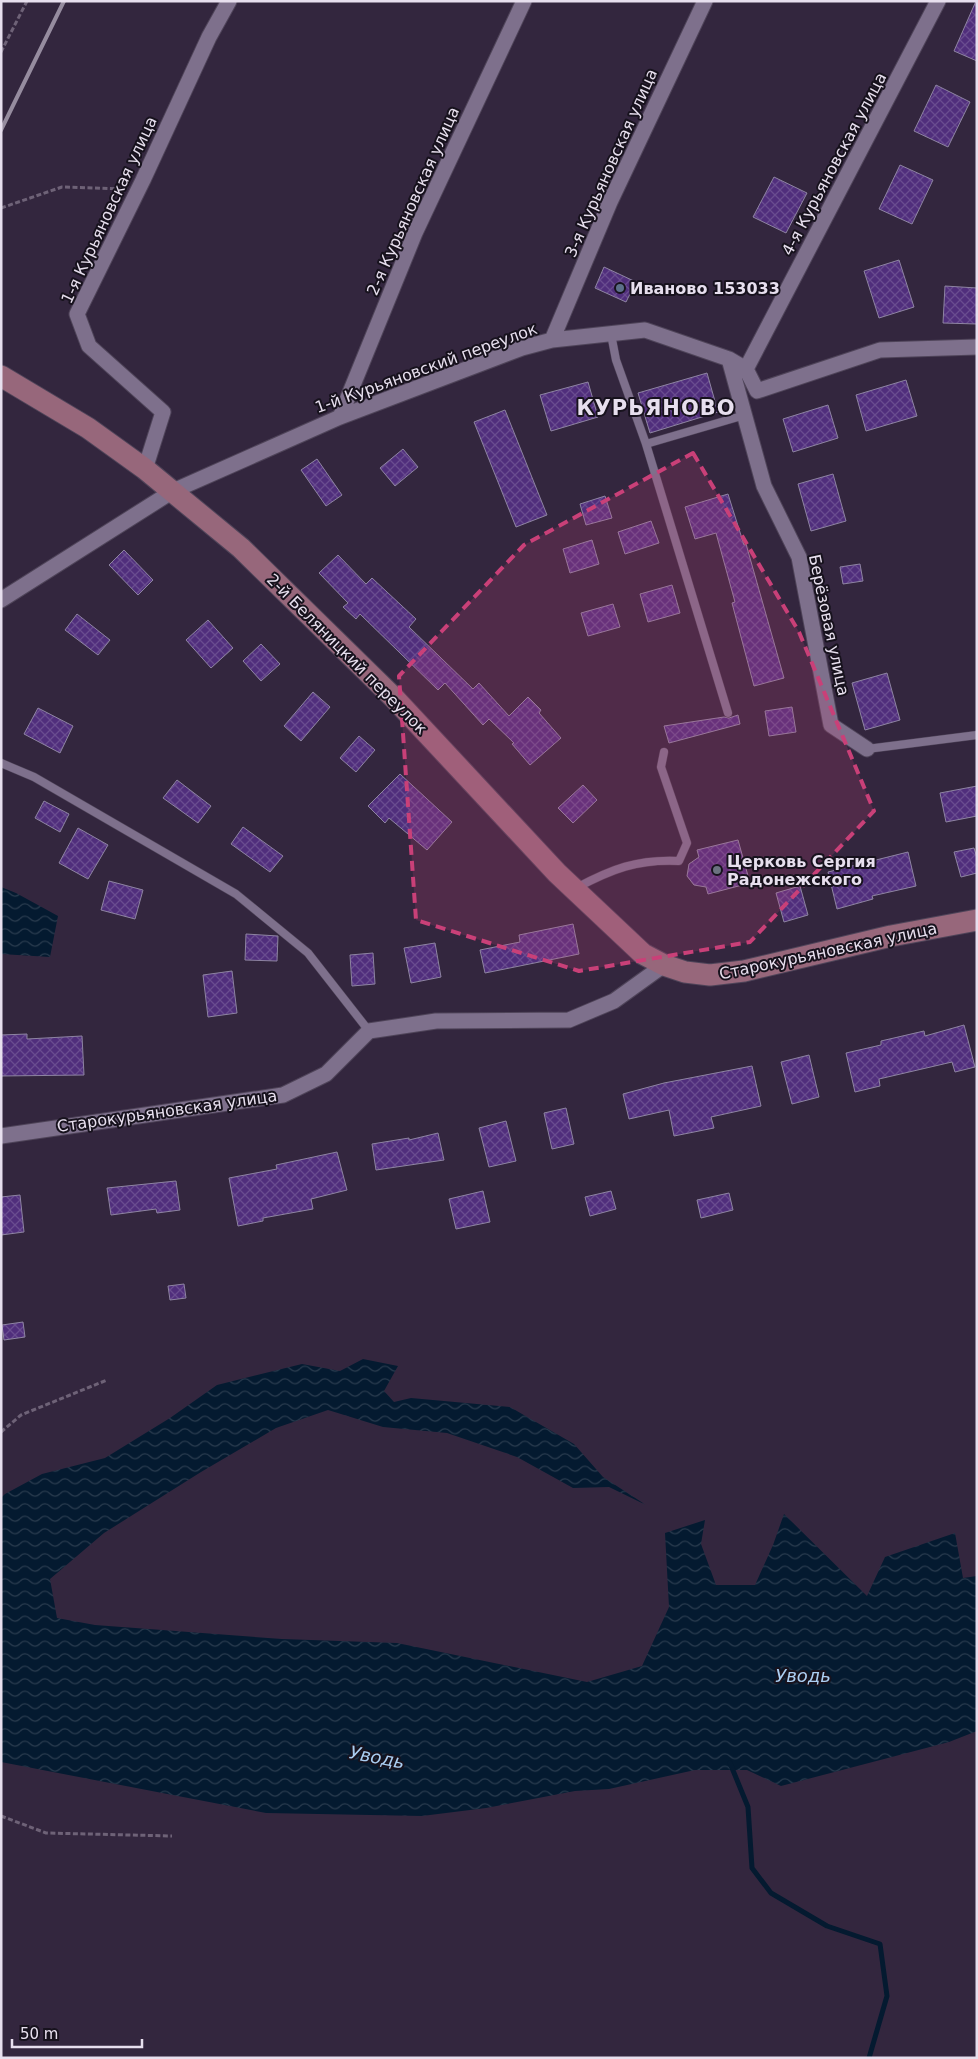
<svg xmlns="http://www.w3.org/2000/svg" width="978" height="2059" font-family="'DejaVu Sans',sans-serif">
<defs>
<pattern id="water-waves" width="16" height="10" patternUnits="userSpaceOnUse" patternTransform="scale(1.25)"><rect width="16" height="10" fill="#041a30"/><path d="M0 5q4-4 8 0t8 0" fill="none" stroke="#293b4e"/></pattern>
<pattern id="building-cross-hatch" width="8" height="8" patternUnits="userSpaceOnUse" patternTransform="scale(1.25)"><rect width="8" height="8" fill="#502e7c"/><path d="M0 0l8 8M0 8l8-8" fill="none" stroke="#694c8f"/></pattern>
</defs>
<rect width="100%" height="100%" fill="#33263e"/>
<path fill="url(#water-waves)" d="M 1,887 L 16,893 L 58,916 L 50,957 L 1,954 Z
M 363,1359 L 398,1366 L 384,1391 L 394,1402 L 411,1398 L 510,1407 L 574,1444 L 603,1477 L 646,1505 L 609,1487 L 573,1488 L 517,1457 L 447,1433 L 383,1427 L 328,1410 L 276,1428 L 201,1472 L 104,1533 L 50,1579 L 57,1618 L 95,1625 L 282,1639 L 397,1643 L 587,1682 L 642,1666 L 669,1607 L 665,1533 L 705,1520 L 701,1544 L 716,1585 L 755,1585 L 773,1545 L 784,1514 L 867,1596 L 885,1557 L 955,1533 L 963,1578 L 977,1576 L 977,1731 L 949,1742 L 781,1786 L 747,1770 L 695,1770 L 609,1789 L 575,1791 L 486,1808 L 422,1816 L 266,1813 L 1,1762 L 1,1498 L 5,1494 L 42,1474 L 105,1458 L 170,1418 L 217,1385 L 302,1364 L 340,1371 Z"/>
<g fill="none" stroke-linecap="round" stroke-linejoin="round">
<path stroke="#041a30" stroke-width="5" d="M 730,1763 L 748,1807 L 752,1868 L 771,1893 L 827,1926 L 880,1944 L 887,1996 L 869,2058"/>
</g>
<path fill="url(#building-cross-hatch)" stroke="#8e84a2" d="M 976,1 L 977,1 L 977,61 L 954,51 Z
M 936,85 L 970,102 L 948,147 L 914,131 Z
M 900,165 L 933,180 L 912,224 L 879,209 Z
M 774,177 L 807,193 L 786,233 L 753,217 Z
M 899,260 L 914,307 L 879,318 L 864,271 Z
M 604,267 L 636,282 L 626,302 L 595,288 Z
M 945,286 L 977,288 L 977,324 L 943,323 Z
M 707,373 L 718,412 L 650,433 L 638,393 Z
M 906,380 L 917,416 L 866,431 L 856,395 Z
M 588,382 L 598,417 L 551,431 L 540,395 Z
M 828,405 L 838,438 L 793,452 L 783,419 Z
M 505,410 L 547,515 L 516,527 L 474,422 Z
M 403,449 L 418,467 L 395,486 L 380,468 Z
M 317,459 L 342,495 L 326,506 L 301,470 Z
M 833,474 L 846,521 L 811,531 L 798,484 Z
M 728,494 L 744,545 L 746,544 L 784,678 L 754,686 L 732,603 L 735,602 L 716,533 L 695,539 L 685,507 Z
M 605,496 L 612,518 L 586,525 L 580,504 Z
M 651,521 L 659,543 L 625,554 L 618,532 Z
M 592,540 L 599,564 L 570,573 L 563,549 Z
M 124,550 L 153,580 L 138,595 L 109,565 Z
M 338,555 L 366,584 L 372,578 L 416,619 L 409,627 L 473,689 L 479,683 L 509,716 L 528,697 L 541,710 L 539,713 L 561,738 L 530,765 L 512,744 L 514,743 L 489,719 L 483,725 L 445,683 L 438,690 L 360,614 L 356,619 L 343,607 L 348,603 L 319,573 Z
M 860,564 L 863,581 L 843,584 L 840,567 Z
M 672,585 L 680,613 L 648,622 L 640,594 Z
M 613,604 L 620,627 L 588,636 L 581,613 Z
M 77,614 L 110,640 L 98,655 L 65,630 Z
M 208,620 L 233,648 L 211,668 L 186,640 Z
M 261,644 L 280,664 L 261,681 L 243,661 Z
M 887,673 L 900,720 L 865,730 L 852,683 Z
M 313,692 L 330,707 L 301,741 L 284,726 Z
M 792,707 L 796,732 L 769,736 L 765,711 Z
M 38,708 L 73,726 L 60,753 L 24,734 Z
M 738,715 L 740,724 L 669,743 L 664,726 L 724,717 L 729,718 Z
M 359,736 L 375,750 L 356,772 L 340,758 Z
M 400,774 L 452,822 L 427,850 L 389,818 L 385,823 L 368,806 Z
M 177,780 L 211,806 L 198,823 L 163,798 Z
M 583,785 L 597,800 L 573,823 L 558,808 Z
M 977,786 L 977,816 L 946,822 L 940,793 Z
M 44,801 L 69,814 L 60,832 L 35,818 Z
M 243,827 L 283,856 L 270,872 L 231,844 Z
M 78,828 L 108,845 L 88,879 L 59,863 Z
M 738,840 L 750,883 L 708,894 L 706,887 L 694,885 L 687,876 L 689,864 L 699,857 L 697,850 Z
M 974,848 L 977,858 L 977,873 L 961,877 L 954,852 Z
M 908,852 L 916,886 L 872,896 L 873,899 L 837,909 L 828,872 Z
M 109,881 L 143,890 L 135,919 L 101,910 Z
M 800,886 L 808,915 L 784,922 L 776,893 Z
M 573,924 L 579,954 L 485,973 L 480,950 L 520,942 L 519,935 Z
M 246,934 L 278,936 L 277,961 L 245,960 Z
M 435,943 L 441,977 L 411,983 L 404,948 Z
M 373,953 L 375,984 L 352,986 L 350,955 Z
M 232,971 L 237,1013 L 208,1017 L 203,975 Z
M 964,1025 L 975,1067 L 955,1072 L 952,1062 L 879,1079 L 880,1086 L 855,1092 L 846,1053 L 881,1045 L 881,1041 L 924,1031 L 925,1036 Z
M 27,1034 L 27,1039 L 82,1036 L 84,1075 L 1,1076 L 1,1035 Z
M 809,1055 L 819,1097 L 792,1104 L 781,1062 Z
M 752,1066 L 761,1106 L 711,1117 L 714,1128 L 674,1136 L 669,1110 L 629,1119 L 623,1094 L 664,1083 Z
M 566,1108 L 574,1144 L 552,1149 L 544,1113 Z
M 506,1121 L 516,1161 L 489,1167 L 479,1128 Z
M 438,1133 L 444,1160 L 376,1170 L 372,1144 L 409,1138 L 409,1140 Z
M 337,1152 L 347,1190 L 311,1199 L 313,1209 L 263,1218 L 263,1221 L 238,1226 L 229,1178 L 277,1169 L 276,1165 Z
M 176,1181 L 180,1210 L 157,1213 L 156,1209 L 111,1215 L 107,1188 Z
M 483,1191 L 490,1222 L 456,1229 L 449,1199 Z
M 611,1191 L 616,1209 L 590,1216 L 585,1197 Z
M 729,1193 L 733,1210 L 701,1218 L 697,1200 Z
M 20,1195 L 24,1232 L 1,1235 L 1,1197 Z
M 184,1284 L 186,1298 L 170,1300 L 168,1286 Z
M 23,1322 L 25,1337 L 4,1340 L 2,1325 Z"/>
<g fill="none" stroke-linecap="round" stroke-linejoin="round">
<g stroke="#4f4459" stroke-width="9">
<path id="lane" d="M 611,334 L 616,360 L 646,444 L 745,415
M 646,444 L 728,713
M 867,749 L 977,735
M 1,763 L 34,777 L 236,894 L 308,953 L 369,1031
M 576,888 C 612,869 637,859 679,861 L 687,843 L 661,767 L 664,752"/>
</g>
<g stroke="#4f4459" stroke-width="17">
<path id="street" d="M 552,340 L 610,202 L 705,1
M 729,359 L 764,486 L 799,557 L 831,725 L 867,749
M 746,369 L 938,1
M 340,417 L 415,233 L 524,1
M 145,469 L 163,412 L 89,346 L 77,314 L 143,180 L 209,37 L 229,1
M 1,600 L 173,491 L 340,417 L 522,348 L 552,340 L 645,330 L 729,359 L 746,369 L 757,391 L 880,350 L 977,347
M 1,1136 L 283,1095 L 326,1074 L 369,1031 L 436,1021 L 569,1020 L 614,1001 L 664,965"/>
</g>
<g stroke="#4f4459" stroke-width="23">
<path id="secondary" d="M 1,376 L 88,428 L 145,469 L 241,548 L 393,697 L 557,873 L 643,954 L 664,965 L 685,972 L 710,975 L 744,971 L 891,936 L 977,920"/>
</g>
<path stroke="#6e6277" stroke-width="3" stroke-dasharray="5 2.5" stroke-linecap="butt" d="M 1,52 L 27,1
M 1,208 L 62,187 L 122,189
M 1,1432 L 21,1415 L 107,1380
M 1,1816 L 46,1833 L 172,1836"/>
<use href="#lane" stroke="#7e708c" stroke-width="8"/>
<use href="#street" stroke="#7e708c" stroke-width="15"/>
<use href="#secondary" stroke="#97677b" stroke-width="21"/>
<path stroke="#968c9f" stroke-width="4" d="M 1,130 L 64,1"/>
</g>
<path fill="#c94078" fill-opacity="0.2" stroke="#c94078" stroke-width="4" stroke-dasharray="10 6" stroke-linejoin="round" d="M 693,453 L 799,632 L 874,811 L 750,942 L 579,971 L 416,920 L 399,676 L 524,545 Z"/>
<circle fill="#5c6f8a" stroke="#17121d" stroke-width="2" cx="620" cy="288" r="5"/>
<circle fill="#6b7280" stroke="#17121d" stroke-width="2" cx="717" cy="870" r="5"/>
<g text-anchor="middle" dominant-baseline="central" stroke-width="4" stroke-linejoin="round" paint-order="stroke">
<g font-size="16" fill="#e7dfee" stroke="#17121d">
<text transform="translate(611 163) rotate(-66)">3-я Курьяновская улица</text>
<text transform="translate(834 164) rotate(-62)">4-я Курьяновская улица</text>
<text transform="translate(413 201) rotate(-66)">2-я Курьяновская улица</text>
<text transform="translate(109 210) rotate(-65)">1-я Курьяновская улица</text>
<text transform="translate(426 368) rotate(-20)">1-й Курьяновский переулок</text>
<text transform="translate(829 625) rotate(78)">Берёзовая улица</text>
<text transform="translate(347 654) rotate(45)">2-й Беляницкий переулок</text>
<text transform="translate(828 951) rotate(-12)">Старокурьяновская улица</text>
<text transform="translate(167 1111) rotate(-8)">Старокурьяновская улица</text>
</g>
<g font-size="16" font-weight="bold" fill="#e7dfee" stroke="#17121d" text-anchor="start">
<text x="630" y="288">Иваново 153033</text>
<text x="727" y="861">Церковь Сергия<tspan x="727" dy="18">Радонежского</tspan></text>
</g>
<g font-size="18" font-style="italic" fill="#abcef2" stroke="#17121d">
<text x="803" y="1675">Уводь</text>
<text transform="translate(377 1757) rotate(11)">Уводь</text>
</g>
<g font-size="21" font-weight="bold" letter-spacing="1" fill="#e7dfee" stroke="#17121d">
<text x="656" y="408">КУРЬЯНОВО</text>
</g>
</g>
<rect width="978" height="2059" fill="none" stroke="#e7dfee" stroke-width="5"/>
<path d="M12 2039v8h130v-8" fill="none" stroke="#e7dfee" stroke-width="2.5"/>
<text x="20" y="2039" font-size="15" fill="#e7dfee" stroke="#17121d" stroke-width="4" paint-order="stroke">50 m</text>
</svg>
